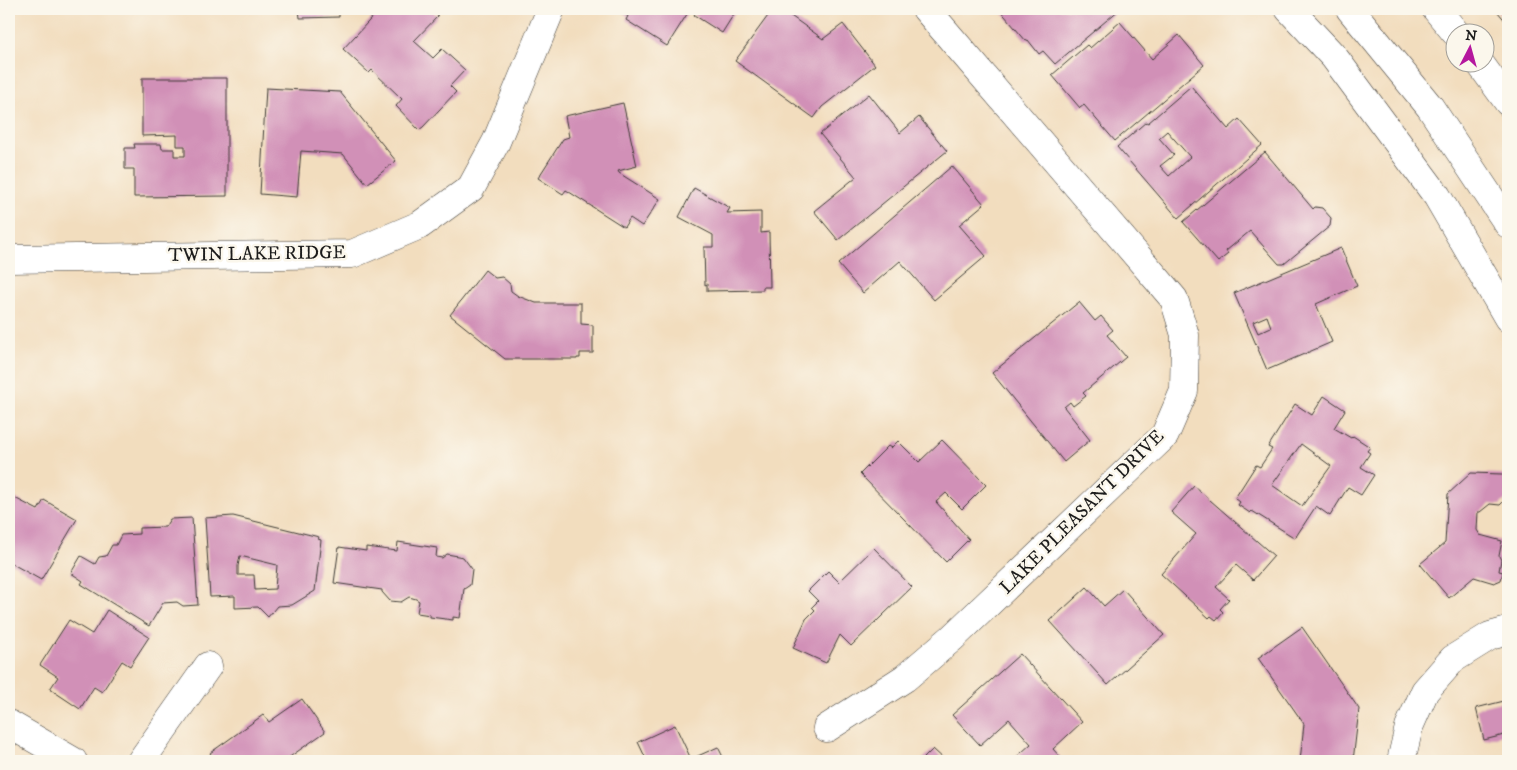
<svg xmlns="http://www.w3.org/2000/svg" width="1517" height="770" font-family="'IM FELL DW Pica',serif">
<rect width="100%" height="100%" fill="#fbf7ec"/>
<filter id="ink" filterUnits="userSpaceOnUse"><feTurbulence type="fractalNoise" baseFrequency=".02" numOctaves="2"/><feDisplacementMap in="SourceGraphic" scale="10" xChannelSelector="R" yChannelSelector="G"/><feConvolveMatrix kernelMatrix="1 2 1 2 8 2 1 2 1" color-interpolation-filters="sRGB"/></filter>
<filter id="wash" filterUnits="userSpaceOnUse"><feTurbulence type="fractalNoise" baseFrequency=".0096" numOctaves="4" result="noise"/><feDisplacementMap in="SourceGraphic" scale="20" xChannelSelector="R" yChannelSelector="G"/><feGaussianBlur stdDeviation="1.12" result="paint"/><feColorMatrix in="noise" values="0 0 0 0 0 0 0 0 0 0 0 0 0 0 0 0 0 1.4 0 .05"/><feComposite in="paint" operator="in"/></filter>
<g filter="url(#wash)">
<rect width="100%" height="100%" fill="#f2ddbe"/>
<g id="blocks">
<path fill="#d190b7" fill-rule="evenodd" d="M 299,9 L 339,9 L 339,17 L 300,18 Z
M 380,9 L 430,9 L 438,16 L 414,41 L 433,58 L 442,49 L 465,70 L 450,86 L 456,92 L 423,127 L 419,130 L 396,106 L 402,99 L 372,70 L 369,73 L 343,49 Z
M 617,9 L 686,9 L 689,11 L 667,46 L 626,20 L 628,16 Z
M 698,9 L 737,9 L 722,33 L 694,15 Z
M 773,9 L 781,9 L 823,39 L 843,24 L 875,65 L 822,107 L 814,118 L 735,61 Z
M 999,9 L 1120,9 L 1055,64 L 1043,51 L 1039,54 L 1028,40 L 1026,41 Z
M 1498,9 L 1508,9 L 1508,24 L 1497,11 L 1499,10 Z
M 1120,22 L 1152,59 L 1179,35 L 1204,65 L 1115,141 L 1084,105 L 1080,108 L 1052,75 L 1087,45 L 1090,48 Z
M 142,78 L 227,78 L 227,196 L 134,197 L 134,169 L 125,169 L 125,148 L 135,148 L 134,144 L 161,144 L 162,149 L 174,149 L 174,156 L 185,156 L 185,146 L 177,146 L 177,135 L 142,136 Z
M 1191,86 L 1228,129 L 1239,119 L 1262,145 L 1178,218 L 1117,147 L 1146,122 L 1148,123 ZM 1167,131 L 1190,157 L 1169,176 L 1160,166 L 1174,155 L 1159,138 Z
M 266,88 L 340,92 L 396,161 L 367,184 L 343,154 L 301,151 L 297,197 L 260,194 Z
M 869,94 L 900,133 L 919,117 L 947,151 L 838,240 L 814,211 L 856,177 L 820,134 Z
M 623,103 L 637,166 L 618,171 L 619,173 L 660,199 L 642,226 L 630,218 L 624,227 L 566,190 L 563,194 L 538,178 L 563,139 L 569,137 L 565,116 Z
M 1265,152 L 1313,209 L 1315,207 L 1322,208 L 1331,218 L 1330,226 L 1284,264 L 1279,264 L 1250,231 L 1226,251 L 1228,254 L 1218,262 L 1183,222 Z
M 952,166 L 984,204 L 959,225 L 986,256 L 934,300 L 900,261 L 863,293 L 838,264 Z
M 694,188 L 730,208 L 727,213 L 761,212 L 761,233 L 769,232 L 770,287 L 763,287 L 763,290 L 707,291 L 707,284 L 705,285 L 704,247 L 713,247 L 713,235 L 679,217 Z
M 1341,248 L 1357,286 L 1316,304 L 1332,342 L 1267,370 L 1234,293 ZM 1267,316 L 1271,327 L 1258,333 L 1253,322 Z
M 485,270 L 495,278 L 502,277 L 510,284 L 511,291 L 518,296 L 536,303 L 581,303 L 581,324 L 593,325 L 593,353 L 580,353 L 580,358 L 577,358 L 577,359 L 505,359 L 450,315 Z
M 1079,302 L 1095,321 L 1101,316 L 1113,330 L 1107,335 L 1126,357 L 1083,393 L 1086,396 L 1073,406 L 1070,402 L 1064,407 L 1090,440 L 1064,462 L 992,373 Z
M 1324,396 L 1345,410 L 1334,428 L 1351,438 L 1353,436 L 1370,447 L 1367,451 L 1370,453 L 1361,467 L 1374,475 L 1361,495 L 1348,487 L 1330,516 L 1316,506 L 1295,538 L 1252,511 L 1250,513 L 1238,505 L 1240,502 L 1235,498 L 1256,465 L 1260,467 L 1272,449 L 1268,447 L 1295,404 L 1312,415 ZM 1301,444 L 1331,466 L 1302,506 L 1272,485 Z
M 942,440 L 986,485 L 962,509 L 946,493 L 936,502 L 969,539 L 946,562 L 860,474 L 888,446 L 891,448 L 898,441 L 919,462 Z
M 1471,473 L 1502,474 L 1508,481 L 1506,499 L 1500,505 L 1490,504 L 1480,512 L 1478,512 L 1477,530 L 1480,535 L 1502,541 L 1499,556 L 1501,560 L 1499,571 L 1503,572 L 1501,580 L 1494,583 L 1474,577 L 1449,598 L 1420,564 L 1445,543 L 1448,494 Z
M 1194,486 L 1274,556 L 1253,580 L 1236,565 L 1216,587 L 1229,599 L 1220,609 L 1223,612 L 1216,620 L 1211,616 L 1209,618 L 1161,574 L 1196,534 L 1171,512 Z
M 9,495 L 38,510 L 44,500 L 77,519 L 41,580 L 9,562 Z
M 233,516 L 319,537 L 318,539 L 321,540 L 315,591 L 292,605 L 277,606 L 268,617 L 258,607 L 235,608 L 235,596 L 210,597 L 205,518 ZM 240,556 L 277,565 L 275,589 L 255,590 L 254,575 L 238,575 L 238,566 Z
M 192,518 L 198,605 L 183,606 L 177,602 L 163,603 L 149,626 L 81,584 L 83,581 L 71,573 L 81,556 L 95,564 L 99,557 L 106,556 L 112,545 L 116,545 L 121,535 L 139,534 L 139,528 L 165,527 L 170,519 Z
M 398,542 L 437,548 L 436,557 L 442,558 L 447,554 L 463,557 L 472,569 L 470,585 L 464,589 L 460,618 L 453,617 L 453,620 L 430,617 L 430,615 L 417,613 L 419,601 L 416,599 L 409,597 L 401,602 L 390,601 L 382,592 L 382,590 L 334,583 L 339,547 L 366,551 L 366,547 L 397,551 Z
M 874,548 L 912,587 L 851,646 L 840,635 L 826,663 L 793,648 L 806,619 L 815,610 L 812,607 L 818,601 L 808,591 L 828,571 L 839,582 Z
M 1087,587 L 1104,606 L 1123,589 L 1164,635 L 1108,685 L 1050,621 Z
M 107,610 L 149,637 L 130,666 L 122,661 L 102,692 L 94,687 L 80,709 L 50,689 L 58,677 L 40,665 L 69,620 L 92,634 Z
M 1302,627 L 1359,709 L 1353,761 L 1300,761 L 1304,724 L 1258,658 Z
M 1020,654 L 1082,722 L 1053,749 L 1062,759 L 1059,761 L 1012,761 L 1031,744 L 1009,719 L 980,745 L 952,715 Z
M 302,699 L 325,732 L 284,761 L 205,761 L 212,756 L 210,753 L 263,715 L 269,722 Z
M 1508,700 L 1508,734 L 1484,740 L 1476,708 Z
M 675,725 L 691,759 L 718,747 L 725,761 L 647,761 L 638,742 Z
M 933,749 L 946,761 L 921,761 Z"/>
</g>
</g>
<g filter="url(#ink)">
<use href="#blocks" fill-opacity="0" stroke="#3c3934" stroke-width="1"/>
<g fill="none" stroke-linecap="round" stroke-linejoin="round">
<g stroke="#3c3934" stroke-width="29">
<path id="minor" d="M 1436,9 L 1455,32
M 1479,62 L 1508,102
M 9,259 L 352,254 L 420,225 L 471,188 L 496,142 L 551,9
M 9,724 L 73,761
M 827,728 L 905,678 L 952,638 L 1165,435 L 1184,391 L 1185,335 L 1174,299 L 926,9
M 141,761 L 208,666
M 1401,761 L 1409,727 L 1425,691 L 1453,659 L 1490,636 L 1508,631"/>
</g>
<g stroke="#3c3934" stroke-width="29">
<path id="tertiary" d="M 1289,9 L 1334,57 L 1437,196 L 1508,318
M 1350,9 L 1430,107 L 1508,224"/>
</g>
<use href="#minor" stroke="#fff" stroke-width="28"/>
<use href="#tertiary" stroke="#fff" stroke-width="28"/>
</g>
</g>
<g text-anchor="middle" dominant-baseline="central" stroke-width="5" stroke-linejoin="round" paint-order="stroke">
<g font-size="19" fill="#1c1c1c" stroke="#fbf7ec">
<text transform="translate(257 254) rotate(-1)">TWIN LAKE RIDGE</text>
<text transform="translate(1082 512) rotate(-45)">LAKE PLEASANT DRIVE</text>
</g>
</g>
<rect width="1517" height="770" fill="none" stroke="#fbf7ec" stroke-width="30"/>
<g transform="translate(1470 48) rotate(6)"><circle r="24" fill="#fbf7ec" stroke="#a29f99"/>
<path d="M0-4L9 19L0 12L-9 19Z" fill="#b5179e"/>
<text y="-8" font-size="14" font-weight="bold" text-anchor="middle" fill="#1c1c1c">N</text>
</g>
</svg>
